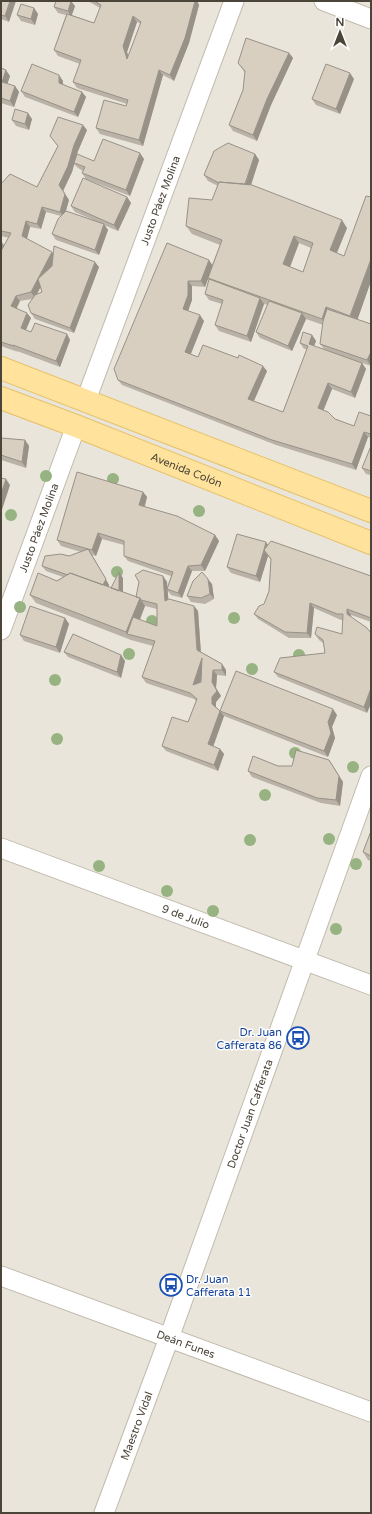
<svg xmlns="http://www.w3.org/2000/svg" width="372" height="1514" font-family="'Varela Round',sans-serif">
<rect width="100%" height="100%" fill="#f6f3ec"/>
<path fill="#eae5da" d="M 1,1 L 371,1 L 371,1513 L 1,1513 Z"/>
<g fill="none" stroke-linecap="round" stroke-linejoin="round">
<g stroke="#c2bbae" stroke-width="21">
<g id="minor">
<path d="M 324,1 L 371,19"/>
<path id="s1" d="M 86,400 L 234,1"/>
<path id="s2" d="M 1,630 L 76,426"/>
<path id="s3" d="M 1,848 L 371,985"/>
<path id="s4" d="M 1,1276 L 371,1412"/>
<path id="s5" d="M 104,1513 L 169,1338 L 371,776"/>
</g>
</g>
<g stroke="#e6c16a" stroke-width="24">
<g id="primary">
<path d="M 1,368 L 371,511"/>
<path id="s6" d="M 1,398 L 76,426 L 371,543"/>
</g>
</g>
<use href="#minor" stroke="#fff" stroke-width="19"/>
<use href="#primary" stroke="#ffe39c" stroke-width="22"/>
</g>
<g fill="#97b381">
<circle cx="46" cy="476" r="6"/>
<circle cx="113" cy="479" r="6"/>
<circle cx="199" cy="511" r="6"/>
<circle cx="11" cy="515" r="6"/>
<circle cx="117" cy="572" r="6"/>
<circle cx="20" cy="607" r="6"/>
<circle cx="234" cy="618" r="6"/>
<circle cx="152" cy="621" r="6"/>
<circle cx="129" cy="654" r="6"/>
<circle cx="299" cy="655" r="6"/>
<circle cx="252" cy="669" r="6"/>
<circle cx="55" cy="680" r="6"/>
<circle cx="57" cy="739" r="6"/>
<circle cx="295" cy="753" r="6"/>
<circle cx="353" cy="767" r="6"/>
<circle cx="265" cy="795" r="6"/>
<circle cx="329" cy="839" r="6"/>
<circle cx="250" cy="840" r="6"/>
<circle cx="356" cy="864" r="6"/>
<circle cx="99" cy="866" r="6"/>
<circle cx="167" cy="891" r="6"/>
<circle cx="213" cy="911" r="6"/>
<circle cx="336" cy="929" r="6"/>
</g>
<path fill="#bab2a6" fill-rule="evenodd" d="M 1,1 L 9,22 L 1,19 Z
M 88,1 L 197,1 L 199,5 L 189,43 L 174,81 L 163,75 L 143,146 L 100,134 L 96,128 L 126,106 L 127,104 L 77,88 L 73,82 L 80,64 L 58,56 L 54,50 L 66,15 L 58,13 L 54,7 L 75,6 L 72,15 L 94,23 L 100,8 ZM 137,22 L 141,24 L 128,56 L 127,52 Z
M 34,8 L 38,14 L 35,25 L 21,21 L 17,15 Z
M 289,53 L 293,58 L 271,105 L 257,141 L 233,131 L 229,125 L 243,90 L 245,73 L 238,63 Z
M 1,68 L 10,76 L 7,84 L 15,86 L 19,92 L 14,107 L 1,103 L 1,104 Z
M 354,79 L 340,114 L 316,105 L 312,99 Z
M 63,81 L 63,85 L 82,92 L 86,97 L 78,117 L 25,97 L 21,91 Z
M 32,119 L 29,130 L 16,126 L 12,120 Z
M 87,130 L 78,151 L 76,155 L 94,161 L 144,159 L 130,196 L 86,179 L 82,173 L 83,171 L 78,168 L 74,164 L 72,172 L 63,191 L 69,200 L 66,211 L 98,222 L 75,212 L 71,206 L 127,197 L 131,203 L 118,231 L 104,225 L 108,230 L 99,255 L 56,240 L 52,234 L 61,216 L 46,212 L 41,229 L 30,227 L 27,239 L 53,253 L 99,267 L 74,333 L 35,319 L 31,313 L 32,299 L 20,301 L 17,308 L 31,318 L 26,330 L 31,332 L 67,334 L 70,340 L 60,367 L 17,351 L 18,352 L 1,346 L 1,241 L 4,246 L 9,238 L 1,236 L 1,184 L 37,187 L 58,146 L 50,136 ZM 40,287 L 42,292 L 37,294 Z
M 255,154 L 259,160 L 251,185 L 347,228 L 337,253 L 371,281 L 357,319 L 371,324 L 371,366 L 325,350 L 362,363 L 366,369 L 355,398 L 332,389 L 323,410 L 335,419 L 354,426 L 371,416 L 371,438 L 368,437 L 356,470 L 276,445 L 122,385 L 118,380 L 167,243 L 212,265 L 220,245 L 192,234 L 186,226 L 212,200 L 218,186 L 208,181 L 204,175 ZM 299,243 L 311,248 L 303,272 L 290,267 ZM 208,278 L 209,279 L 205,294 L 209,300 L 222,304 L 215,325 L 219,331 L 251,342 L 264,304 L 268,305 L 256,332 L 260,338 L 292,351 L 306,319 L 323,325 L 320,344 L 324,349 L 314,346 L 316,341 L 312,335 L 300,343 L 304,349 L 307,349 L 283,412 L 254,401 L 267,371 L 198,357 L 191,354 L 204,321 L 188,311 L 192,300 L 192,286 L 205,287 Z
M 1,438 L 25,440 L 29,446 L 26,468 L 1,460 Z
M 371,446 L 371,475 L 366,474 L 362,468 Z
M 143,492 L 147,497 L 145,507 L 215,535 L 219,541 L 205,571 L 192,571 L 182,598 L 171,595 L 167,590 L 168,600 L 194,606 L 198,611 L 201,652 L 222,664 L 226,670 L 226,676 L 217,675 L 216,688 L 221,696 L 216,702 L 216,707 L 220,711 L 337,715 L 332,727 L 335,738 L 328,757 L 224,716 L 213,746 L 220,749 L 224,754 L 218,771 L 166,751 L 162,746 L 188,722 L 196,701 L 194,699 L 146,683 L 142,677 L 153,646 L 131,640 L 36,603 L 30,595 L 63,577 L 46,571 L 42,566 L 81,552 L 61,546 L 57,540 ZM 102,539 L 124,545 L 124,556 L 128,561 L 171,576 L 167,588 L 167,582 L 163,576 L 136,597 L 123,592 L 123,578 L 111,588 L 109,587 L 109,585 L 92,555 L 96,556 ZM 145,606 L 157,609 L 157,626 L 140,620 Z
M 268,545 L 371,576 L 371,622 L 351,615 L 367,713 L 278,677 L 274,672 L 325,653 L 323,643 L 319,640 L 315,634 L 342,634 L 343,620 L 341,620 L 314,608 L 311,638 L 289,638 L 258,619 L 254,614 L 264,604 L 269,591 L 271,560 L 268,556 L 260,582 L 231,573 L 227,567 Z
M 212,584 L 214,599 L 205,604 L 191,602 L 187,596 Z
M 65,618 L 69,624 L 60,653 L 24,641 L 20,635 Z
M 64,652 L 121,655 L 125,661 L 121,678 L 68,657 Z
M 329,760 L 343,782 L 340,806 L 321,803 L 252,777 L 248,771 L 278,766 L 292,766 Z
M 371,831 L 371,861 L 368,860 L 363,852 Z"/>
<path fill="#979187" d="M 10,1 L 16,1 L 9,22 L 5,16 Z
M 71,1 L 75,6 L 71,17 L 68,11 Z
M 195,1 L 197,1 L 199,5 L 189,43 L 174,81 L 170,75 Z
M 34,8 L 38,14 L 35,25 L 31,19 Z
M 133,16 L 137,22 L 127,52 L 131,64 L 127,59 L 123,46 Z
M 289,53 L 293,58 L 271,105 L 257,141 L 253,135 L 267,99 Z
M 6,70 L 10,76 L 6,88 L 2,82 Z
M 159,70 L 163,75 L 143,146 L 139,140 Z
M 350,73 L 354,79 L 340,114 L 336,109 Z
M 59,75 L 63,81 L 63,89 L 59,83 Z
M 15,86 L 19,92 L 14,107 L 10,101 Z
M 82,92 L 86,97 L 78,117 L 74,112 Z
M 28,113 L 32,119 L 29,130 L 25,124 Z
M 83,125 L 87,130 L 78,151 L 72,172 L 63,191 L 69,200 L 64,217 L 60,212 L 59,185 L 74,145 Z
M 140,153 L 144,159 L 130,196 L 126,190 Z
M 255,154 L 259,160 L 249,191 L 245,186 Z
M 127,197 L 131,203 L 118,231 L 114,225 Z
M 42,207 L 46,212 L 41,229 L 37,224 Z
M 342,220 L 347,228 L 335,257 L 330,250 Z
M 26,221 L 30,227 L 26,242 L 22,236 Z
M 104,224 L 108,230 L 99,255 L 95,250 Z
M 294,236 L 299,243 L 288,272 L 283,264 Z
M 1,241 L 5,247 L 1,258 Z
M 52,252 L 56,257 L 35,298 L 31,292 Z
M 371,259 L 371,281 L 356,324 L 350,316 Z
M 209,260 L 213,266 L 205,287 L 201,281 Z
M 95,262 L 99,267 L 74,333 L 70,328 Z
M 188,281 L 192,286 L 192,300 L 187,314 L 183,309 Z
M 16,296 L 20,301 L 15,311 L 11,306 Z
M 260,298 L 264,304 L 251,342 L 247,336 Z
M 326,307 L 331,314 L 327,327 L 322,319 Z
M 27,313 L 31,318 L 24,334 L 21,328 Z
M 302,313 L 306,319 L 292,351 L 288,346 Z
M 200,315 L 204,321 L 189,358 L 185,352 Z
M 67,334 L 70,340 L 60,367 L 56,361 Z
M 312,335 L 316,341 L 313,349 L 309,344 Z
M 371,352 L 371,366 L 367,360 Z
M 362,363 L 366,369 L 355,398 L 351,392 Z
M 263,366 L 267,371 L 252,405 L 248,399 Z
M 328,383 L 332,389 L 322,414 L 318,408 Z
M 364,432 L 368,437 L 356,470 L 352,464 Z
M 25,440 L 29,446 L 26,468 L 22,462 Z
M 6,479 L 10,485 L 1,513 L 1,494 Z
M 143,492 L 147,497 L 143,511 L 139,505 Z
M 1,530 L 2,536 L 1,542 Z
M 98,533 L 102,539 L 96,556 L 92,550 Z
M 215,535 L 219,541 L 205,571 L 201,565 Z
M 266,542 L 270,548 L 264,550 Z
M 88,549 L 92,555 L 109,585 L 107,593 Z
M 264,550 L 268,556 L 260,582 L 256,576 Z
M 188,566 L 192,571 L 182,598 L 178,593 Z
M 119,572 L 123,578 L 123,599 L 119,593 Z
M 163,576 L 167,582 L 169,607 L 165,601 Z
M 208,579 L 212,584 L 214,599 L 210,594 Z
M 140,598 L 145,606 L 133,636 L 127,634 L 126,632 Z
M 310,603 L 314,608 L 311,638 L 307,633 Z
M 194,606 L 198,611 L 201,655 L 197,650 Z
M 347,609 L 351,615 L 351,620 L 347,614 Z
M 65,618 L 69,624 L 60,653 L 56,647 Z
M 121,655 L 125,661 L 121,678 L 117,672 Z
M 202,658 L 206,664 L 197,691 L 193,685 Z
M 222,664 L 226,670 L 226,676 L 222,670 Z
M 213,670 L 217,675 L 216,688 L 221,696 L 216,702 L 216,710 L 212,704 L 212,682 Z
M 371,688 L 371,704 L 367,713 L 364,707 Z
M 333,709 L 337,715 L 332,727 L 335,738 L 328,757 L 324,751 L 328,722 Z
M 220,711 L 224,716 L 212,750 L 208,744 Z
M 220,749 L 224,754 L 218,771 L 214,765 Z
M 329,760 L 343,782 L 340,806 L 336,800 Z"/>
<path fill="#d8cfc1" stroke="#979187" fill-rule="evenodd" d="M 1,1 L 10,1 L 5,16 L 1,15 Z
M 56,1 L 71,1 L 68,11 L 54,7 Z
M 94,1 L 195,1 L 185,38 L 170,75 L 159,70 L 139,140 L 96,128 L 104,100 L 126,106 L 128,100 L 73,82 L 81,60 L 54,50 L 67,14 L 94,23 L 101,5 ZM 133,16 L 141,22 L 127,59 L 123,46 Z
M 21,4 L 34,8 L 31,19 L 17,15 Z
M 246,38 L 289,53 L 267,99 L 253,135 L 229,125 L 243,90 L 245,71 L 238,63 Z
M 32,64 L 59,75 L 59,83 L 82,92 L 74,112 L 21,91 Z
M 326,64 L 350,73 L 336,109 L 312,99 Z
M 1,68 L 6,70 L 2,82 L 15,86 L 10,101 L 1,98 Z
M 15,109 L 28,113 L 25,124 L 12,120 Z
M 58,117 L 83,125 L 74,145 L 68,166 L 59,185 L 65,194 L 60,212 L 42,207 L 37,224 L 26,221 L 22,236 L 52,252 L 31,292 L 16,296 L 11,306 L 27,313 L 21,328 L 31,332 L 35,323 L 67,334 L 56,361 L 13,345 L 14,346 L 1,342 L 1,251 L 11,233 L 1,231 L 1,184 L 10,174 L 37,187 L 58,146 L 50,136 Z
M 103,139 L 140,153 L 126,190 L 82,173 L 85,167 L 74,163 L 77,154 L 94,161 Z
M 228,143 L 255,154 L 245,184 L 219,182 L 219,183 L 204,175 L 214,151 Z
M 83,178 L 127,197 L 114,225 L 71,206 Z
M 219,182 L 252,185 L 342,220 L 330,250 L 344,256 L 366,196 L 371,197 L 371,259 L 350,316 L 326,307 L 322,319 L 208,278 L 222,240 L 186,226 L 189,198 L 212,200 ZM 294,236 L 313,243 L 303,272 L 283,264 Z
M 66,211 L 104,224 L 95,250 L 52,234 L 58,219 Z
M 167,243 L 209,260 L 201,281 L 188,281 L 188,295 L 183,309 L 200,315 L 185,352 L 198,357 L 203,345 L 238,358 L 239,355 L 263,366 L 248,399 L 283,412 L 308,346 L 300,343 L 303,332 L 312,335 L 309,344 L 362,363 L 351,392 L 328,383 L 318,408 L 328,412 L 335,419 L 354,426 L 359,412 L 371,416 L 371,434 L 364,432 L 352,464 L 272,440 L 118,380 L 114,369 Z
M 54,246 L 95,262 L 70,328 L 31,313 L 28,305 L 35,295 L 42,292 L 38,279 L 52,266 Z
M 209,279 L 260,298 L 247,336 L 215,325 L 223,300 L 205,294 Z
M 269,301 L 302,313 L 288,346 L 256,332 Z
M 327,309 L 371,324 L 371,352 L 367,360 L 320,344 L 323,321 Z
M 1,438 L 25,440 L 22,462 L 1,455 Z
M 371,446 L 371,471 L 362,468 Z
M 77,472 L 143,492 L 139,505 L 177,516 L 215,535 L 201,565 L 188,566 L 178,593 L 167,589 L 173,572 L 124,556 L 124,541 L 98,533 L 92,550 L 88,549 L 106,579 L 103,585 L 70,573 L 68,575 L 42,566 L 45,556 L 61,554 L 69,556 L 88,549 L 57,540 Z
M 1,478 L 6,479 L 1,494 Z
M 237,534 L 266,542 L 264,550 L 271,541 L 371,576 L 371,618 L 347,609 L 347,614 L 367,628 L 371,633 L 371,688 L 364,707 L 274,672 L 280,658 L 325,653 L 323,640 L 315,634 L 317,627 L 342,634 L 343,614 L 337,614 L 310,603 L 307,633 L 285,632 L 254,614 L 259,606 L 264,604 L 269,591 L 271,559 L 264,550 L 256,576 L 227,567 Z
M 143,570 L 163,576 L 165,601 L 169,599 L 194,606 L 197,650 L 222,664 L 222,670 L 213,670 L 212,682 L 217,691 L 212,697 L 212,704 L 220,711 L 208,744 L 220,749 L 214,765 L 162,746 L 172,717 L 188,722 L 197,699 L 190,693 L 142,677 L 155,641 L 127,634 L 133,617 L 157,626 L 157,604 L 141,600 L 140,598 L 136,597 L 139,582 L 135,575 ZM 202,658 L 201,682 L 193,685 Z
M 119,572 L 119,591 L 111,588 Z
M 202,572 L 208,579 L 210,594 L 201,598 L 187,596 L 193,581 Z
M 38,573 L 57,581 L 70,573 L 140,598 L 126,632 L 30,595 Z
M 30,606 L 65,618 L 56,647 L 20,635 Z
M 73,634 L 121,655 L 117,672 L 64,652 Z
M 236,671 L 333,709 L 328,722 L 331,733 L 324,751 L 220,711 Z
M 296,750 L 329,760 L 339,776 L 336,800 L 317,798 L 248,771 L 253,756 L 278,766 L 292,766 Z
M 371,831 L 371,856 L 363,852 Z"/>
<defs>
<g id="bus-ring" transform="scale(1.15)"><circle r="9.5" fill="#fff" stroke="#1a4fb4" stroke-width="1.5"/><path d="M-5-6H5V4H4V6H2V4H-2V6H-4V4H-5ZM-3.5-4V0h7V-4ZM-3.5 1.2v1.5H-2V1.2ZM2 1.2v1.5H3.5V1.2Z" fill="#1a4fb4"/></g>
</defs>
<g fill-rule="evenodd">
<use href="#bus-ring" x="298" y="1038"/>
<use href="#bus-ring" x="171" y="1285"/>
</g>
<g text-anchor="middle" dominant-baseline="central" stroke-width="3" stroke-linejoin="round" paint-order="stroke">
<g font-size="11" fill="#4b4439" stroke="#fff">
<text stroke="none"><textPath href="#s1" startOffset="213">Justo Páez Molina</textPath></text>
<text stroke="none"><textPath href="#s6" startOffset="199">Avenida Colón</textPath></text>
<text stroke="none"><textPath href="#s2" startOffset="109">Justo Páez Molina</textPath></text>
<text stroke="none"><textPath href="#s3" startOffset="197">9 de Julio</textPath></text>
<text stroke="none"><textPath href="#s5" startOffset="425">Doctor Juan Cafferata</textPath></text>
<text stroke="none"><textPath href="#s4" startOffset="197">Deán Funes</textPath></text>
<text stroke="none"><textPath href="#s5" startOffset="93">Maestro Vidal</textPath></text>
</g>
<g font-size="11" fill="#164399" stroke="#fff" text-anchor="end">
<text x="282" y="1032">Dr. Juan<tspan x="282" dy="13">Cafferata 86</tspan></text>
<text x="186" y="1279" text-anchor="start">Dr. Juan<tspan x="186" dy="13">Cafferata 11</tspan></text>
</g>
</g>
<rect width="372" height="1514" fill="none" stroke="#4b4439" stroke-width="4"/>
<g transform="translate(340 32)" stroke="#ffffff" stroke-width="3" paint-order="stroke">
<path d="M0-3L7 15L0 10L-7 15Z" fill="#4b4439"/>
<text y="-6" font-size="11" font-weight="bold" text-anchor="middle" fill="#4b4439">N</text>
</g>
</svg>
